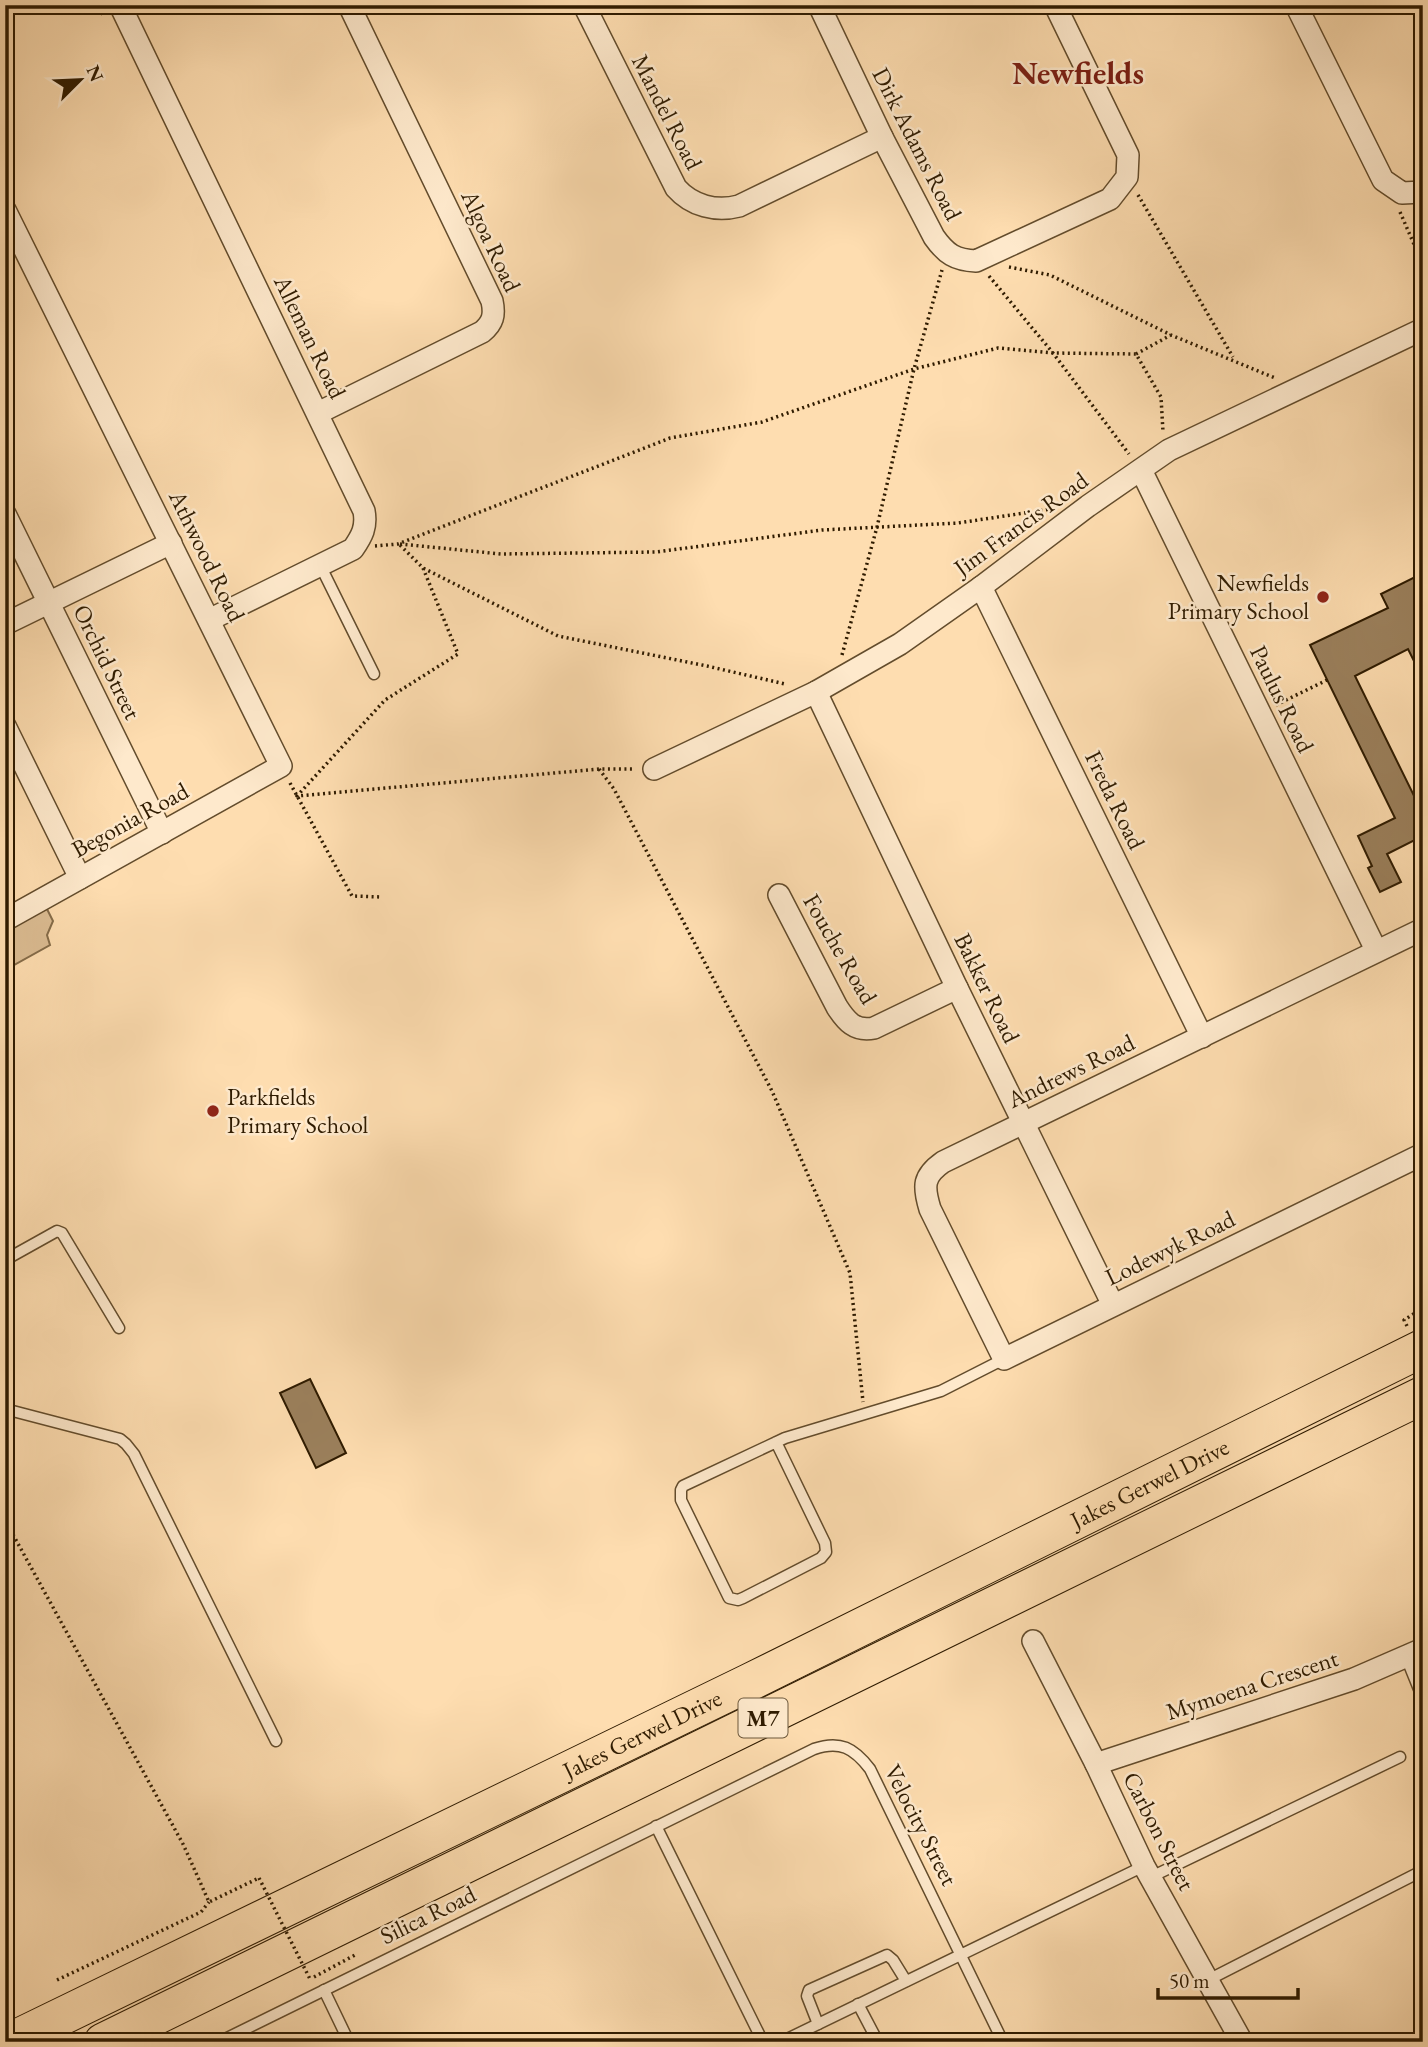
<svg xmlns="http://www.w3.org/2000/svg" width="1428" height="2047" font-family="'EB Garamond',serif">
	<rect width="100%" height="100%" fill="#feddb0"/>
	<filter id="stains"><feTurbulence type="fractalNoise" baseFrequency=".00286" numOctaves="4"/><feColorMatrix values="0 0 0 0 .2 0 0 0 0 .09 0 0 0 0 .02 0 0 0 .5 -.17"/></filter>
	<radialGradient id="worn" r=".72"><stop offset=".6" stop-color="#630" stop-opacity="0"/><stop offset="1" stop-color="#630" stop-opacity=".3"/></radialGradient>
	<!-- green -->
	<path fill="#dbbc92" stroke="#856c49" stroke-width="2" d="M45,905l8,16 -6,14 3,10 -45,25v-43z"/>
	<!-- building -->
	<g fill="#9b805c" stroke="#2f1b00" stroke-width="2">
		<path d="M1423,573v106l-15,-30 -53,27 68,138v22l-36,18 14,28 -21,10 -12,-24 4,-2 -14,-30 37,-18 -85,-173 78,-37 -7,-14z"/>
		<path d="M310,1379l36,74 -30,15 -36,-75z"/>
	</g>
	<g fill="none" stroke-linecap="round" stroke-linejoin="round">
		<defs>
			<g id="service">
				<path d="M320,565l54,109"/>
				<path d="M5,1260l52,-29 5,2 57,95"/>
				<path d="M5,1409l115,30 6,5 8,10 142,287"/>
				<path d="M776,1442l49,101 1,9 -5,6 -78,40 -5,2 -9,-2 -48,-98v-10l2,-4 102,-48 156,-47 63,-32"/>
				<path d="M1406,1657l17,42"/>
				<path d="M656,1826l107,216"/>
				<path d="M1151,1877l249,-120"/>
				<path d="M1208,1980l208,-106"/>
				<path d="M324,1990l25,52"/>
				<path d="M858,2004l20,38"/>
				<path d="M818,2024l-11,-28 2,-6 78,-35 6,5 13,21"/>
				<path d="M219,2042l595,-293c26,-9 40,-1 56,20l133,273"/>
				<path d="M781,2042l363,-176"/>
			</g>
			<g id="minor">
				<path d="M120,5l244,506c3,16 -2,25 -11,38l-144,71"/>
				<path d="M584,5l92,183c16,18 40,24 63,18l143,-69"/>
				<path d="M819,5l63,132 52,100c12,17 21,23 42,24l134,-62 17,-22 1,-22 -73,-150"/>
				<path d="M1296,5l87,175 19,13 21,-1"/>
				<path d="M5,210l276,556 -276,154"/>
				<path d="M318,413l164,-81c11,-9 13,-17 10,-31l-143,-296"/>
				<path d="M1141,470l235,480"/>
				<path d="M5,514l157,319"/>
				<path d="M981,587l221,450"/>
				<path d="M5,624l166,-81"/>
				<path d="M816,692l141,296 156,317"/>
				<path d="M5,726l75,152"/>
				<path d="M654,769l162,-77 84,-48 81,-57 107,-81 81,-56 254,-121"/>
				<path d="M779,895l58,112c9,14 18,25 37,21l83,-40"/>
				<path d="M1423,929l-480,233c-20,14 -20,24 -13,47l74,150 419,-205"/>
				<path d="M1033,1641l63,123 48,102 98,176"/>
				<path d="M1096,1764l258,-85 69,-30"/>
			</g>
			<g id="trunk">
				<path id="s1" d="M9,2042l739,-359 675,-335"/>
				<path d="M103,2042l1320,-647"/>
			</g>
		</defs>
		<!-- service casing -->
		<use href="#service" stroke="#634c2c" stroke-width="13"/>
		<!-- minor casing -->
		<use href="#minor" stroke="#634c2c" stroke-width="24"/>
		<!-- trunk casing -->
		<use href="#trunk" stroke="#2f1b00" stroke-width="39"/>
		<!-- path -->
		<g stroke="#2f1b00" stroke-width="3.5" stroke-dasharray="2 3.5" stroke-linecap="butt">
			<path d="M53,5l49,9"/>
			<path d="M5,11l5,-6"/>
			<path d="M1138,195l95,162"/>
			<path d="M1400,212l23,53"/>
			<path d="M1009,267l41,8 121,60 104,43"/>
			<path d="M989,276l64,77 76,101"/>
			<path d="M1136,354l35,-19"/>
			<path d="M400,544l101,10 155,-2 166,-22 136,-7 93,-14"/>
			<path d="M400,545l23,23 135,68 149,30 78,18"/>
			<path d="M375,546l23,-2 272,-106 92,-16 152,-53 84,-21 55,5 83,1 25,43 2,35"/>
			<path d="M423,568l35,86 -73,46 -88,96 302,-27h36"/>
			<path d="M842,655l35,-128 37,-158 28,-99"/>
			<path d="M1276,705l51,-25"/>
			<path d="M599,769l15,20 158,302 78,182 13,129"/>
			<path d="M290,783l62,113 30,1"/>
			<path d="M1407,1326l-3,-6 19,-12"/>
			<path d="M5,1520l178,324 26,58 50,-24"/>
			<path d="M314,1977l41,-22"/>
			<path d="M57,1980l144,-68 8,-10"/>
		</g>
		<!-- service -->
		<use href="#service" stroke="#fee9cc" stroke-width="10"/>
		<!-- minor -->
		<use href="#minor" stroke="#fee9cc" stroke-width="21"/>
		<!-- trunk -->
		<use href="#trunk" stroke="#feddb0" stroke-width="37"/>
		<!-- path-bridge -->
		<path stroke="#2f1b00" stroke-width="3.5" stroke-dasharray="2 3.5" stroke-linecap="butt" d="M259,1878l51,101"/>
	</g>
	<!-- markers -->
	<g fill="#8f2418" stroke="#fee9cc" stroke-width="2.5">
		<circle cx="1323" cy="597" r="7"/>
		<circle cx="213" cy="1111" r="7"/>
	</g>
	<g text-anchor="middle" stroke-width="5" stroke-linejoin="round" paint-order="stroke">
		<!-- shield labels -->
		<rect fill="#fee9cc" stroke="#6d593d" stroke-width="2" x="738.5" y="1698.5" width="49" height="39" rx="5"/>
		<g font-size="23" font-weight="bold" fill="#2f1b00">
			<text x="763" y="1726">M7</text>
		</g>
		<!-- street labels -->
		<g font-size="24" fill="#2f1b00" stroke="#fee9cc">
			<text transform="translate(667 112) rotate(63)" y="8">Mandel Road</text>
			<text transform="translate(917 144) rotate(63)" y="8">Dirk Adams Road</text>
			<text transform="translate(491 241) rotate(65)" y="8">Algoa Road</text>
			<text transform="translate(310 337) rotate(64)" y="8">Alleman Road</text>
			<text transform="translate(1021 524) rotate(-36)" y="8">Jim Francis Road</text>
			<text transform="translate(207 556) rotate(64)" y="8">Athwood Road</text>
			<text transform="translate(107 662) rotate(64)" y="8">Orchid Street</text>
			<text transform="translate(1282 699) rotate(64)" y="8">Paulus Road</text>
			<text transform="translate(1115 800) rotate(64)" y="8">Freda Road</text>
			<text transform="translate(130 820) rotate(-29)" y="8">Begonia Road</text>
			<text transform="translate(840 949) rotate(60)" y="8">Fouche Road</text>
			<text transform="translate(987 988) rotate(64)" y="8">Bakker Road</text>
			<text transform="translate(1071 1071) rotate(-26)" y="8">Andrews Road</text>
			<text transform="translate(1170 1248) rotate(-26)" y="8">Lodewyk Road</text>
			<text dy="8" stroke="none"><textPath href="#s1" startOffset="1270">Jakes Gerwel Drive</textPath></text>
			<text transform="translate(1252 1685) rotate(-18)" y="8">Mymoena Crescent</text>
			<text dy="8" stroke="none"><textPath href="#s1" startOffset="704">Jakes Gerwel Drive</textPath></text>
			<text transform="translate(921 1825) rotate(63)" y="8">Velocity Street</text>
			<text transform="translate(1159 1831) rotate(63)" y="8">Carbon Street</text>
			<text transform="translate(428 1915) rotate(-26)" y="8">Silica Road</text>
		</g>
		<!-- poi labels -->
		<g font-size="24" fill="#2f1b00" stroke="#fee9cc" text-anchor="end">
			<text x="1309" y="591">Newfields<tspan x="1309" dy="28">Primary School</tspan></text>
			<text x="227" y="1105" text-anchor="start">Parkfields<tspan x="227" dy="28">Primary School</tspan></text>
		</g>
		<!-- district labels -->
		<g font-size="32" font-weight="bold" fill="#7a1f14" stroke="#fee9cc">
			<text x="1078" y="84">Newfields</text>
		</g>
	</g>
	<!-- margin -->
	<rect width="1428" height="2047" fill="none" stroke="#feddb0" stroke-width="28"/>
	<rect x="7" y="7" width="1414" height="2033" fill="none" stroke="#2f1b00" stroke-width="3.5"/>
	<rect x="14" y="14" width="1400" height="2019" fill="none" stroke="#2f1b00" stroke-width="2"/>
	<!-- north arrow -->
	<g transform="translate(80 80) rotate(66)" stroke="#fee9cc" stroke-width="5" paint-order="stroke">
	<path d="M0-5L12 26L0 18L-12 26Z" fill="#2f1b00"/>
	<text y="-10" font-size="19" font-weight="bold" text-anchor="middle" fill="#2f1b00">N</text>
	</g>
	<!-- scale -->
	<path d="M1158 1988v10h140v-10" fill="none" stroke="#2f1b00" stroke-width="3.5"/>
	<text x="1169" y="1988" font-size="21" fill="#2f1b00" stroke="#fee9cc" stroke-width="5" paint-order="stroke">50 m</text>
	<rect width="100%" height="100%" filter="url(#stains)"/>
	<rect width="100%" height="100%" fill="url(#worn)"/>
</svg>
